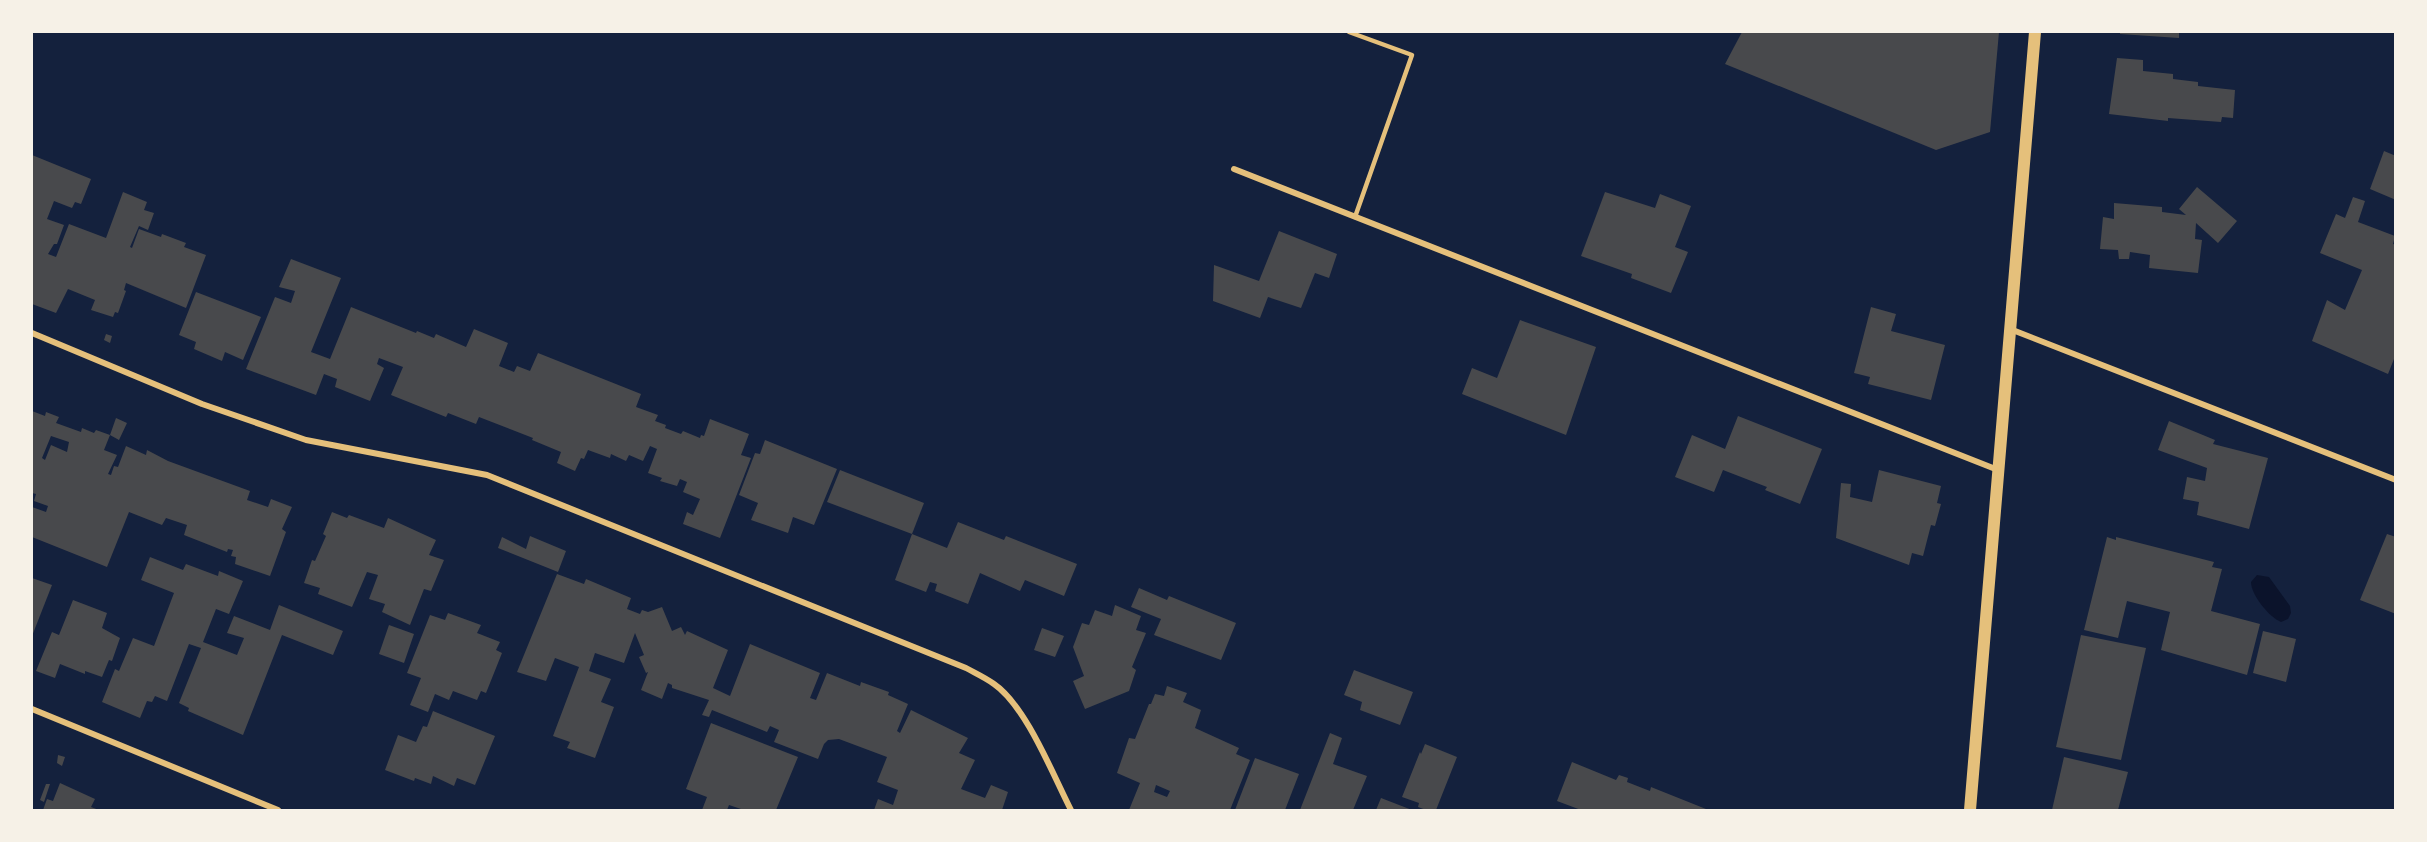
<svg xmlns="http://www.w3.org/2000/svg" width="2427" height="842" font-family="'Exo 2',sans-serif">
	<rect width="100%" height="100%" fill="#14213d"/>
	<!-- water -->
	<path fill="#0b132b" d="M2257,575l12,2 21,29 1,7 -3,6 -7,3c-12,-5 -30,-27 -30,-40z"/>
	<!-- building -->
	<g fill="#48494c" fill-rule="evenodd">
		<path d="M1742,32h257l-9,100 -54,18 -211,-86z"/>
		<path d="M2120,32h59v6l-59,-4z"/>
		<path d="M2117,58l26,2v11l30,3v5l25,3v4l37,4 -2,28 -11,-1 -1,5 -53,-4v3l-59,-7z"/>
		<path d="M2384,151l12,5v44l-26,-11z"/>
		<path d="M32,155l59,24 -10,25 -6,-2 -3,6 -18,-7 -7,18 17,6 -7,19h-3l-6,10 8,3 13,-33 37,14 17,-46 24,10 -3,8 10,3 -6,17 -9,-4 -9,21 2,1 7,-19 22,8 1,-3 24,9 -2,4 22,8 -20,53 -60,-25 -2,7 2,1 -8,22 -3,-1 -2,5 -22,-7 4,-10 -27,-11 -12,24 -24,-9z"/>
		<path d="M2197,187l40,34 -19,22 -22,-20 -1,16 7,1 -4,33 -49,-5 1,-13 -20,-3 -1,7h-10l-1,-9 -18,-1 3,-32 11,2v-16l48,4v5l24,3 -7,-6z"/>
		<path d="M1605,192l50,16 5,-14 31,12 -16,41 13,5 -17,41 -40,-15 1,-4 -51,-18z"/>
		<path d="M2353,197l12,4 -7,21 37,14 -2,8 3,1v109l-8,20 -76,-33 15,-41 18,10 17,-40 -42,-17 16,-39 9,4z"/>
		<path d="M1279,231l58,23 -8,24 -14,-5 -14,35 -33,-11 -8,21 -47,-17 1,-36 45,16z"/>
		<path d="M291,259l50,19 -30,74 19,7 21,-52 65,26 1,-2 17,7 2,-4 30,13 8,-18 34,14 -9,23 15,6 3,-6 13,5 8,-18 103,41 -5,13 22,8 -3,6 11,4 -1,3 16,6 2,-3 17,7 1,-3 3,1 6,-17 39,15 -8,21 10,3 -31,80 -37,-14 4,-12 6,3 7,-16 -17,-7 4,-10 -7,-3 -3,7 -17,-5 2,-3 -14,-5 9,-24 -7,-3 -7,15 -14,-6 -3,6 -15,-7 -1,4 -22,-8 -4,9 -3,-1 -6,13 -18,-8 4,-11 -29,-12 1,-2 -54,-21 -3,7 -28,-11 -2,4 -55,-22 12,-28 -24,-9 -2,6 7,4 -14,33 -35,-14 2,-8 -13,-5 -8,21 -70,-26 29,-72 16,6 4,-12 -16,-4z"/>
		<path d="M196,292l65,25 -18,43 -18,-8 -3,9 -28,-12 2,-7 -17,-7z"/>
		<path d="M1871,307l25,7 -5,17 54,14 -14,55 -63,-16 2,-7 -16,-4z"/>
		<path d="M1520,320l76,27 -30,88 -104,-41 10,-26 25,10z"/>
		<path d="M106,334l6,2 -2,7 -6,-3z"/>
		<path d="M32,411l13,5 1,-4 13,5 -3,6 25,9 1,-4 12,5 2,-3 14,5 6,-17 11,5 -8,17 -9,-5 -6,15 13,5 -9,19 3,1 3,-9 4,1 8,-21 20,9 1,-5 21,11 82,30 -3,9 21,7 3,-8 21,8 -10,22 4,3 -16,44 -35,-12 1,-7 -5,-1 2,-6 -5,-1 -1,3 -43,-17 3,-10 -21,-7 -4,7 -33,-13 -22,55 -75,-30v-30l14,5 2,-6 -14,-5 2,-7 -4,-1zM51,436l18,6 -2,10 -16,-7 -6,15 -3,-2z"/>
		<path d="M1738,416l84,33 -22,55 -35,-14 2,-3 -44,-17 -9,22 -39,-15 17,-42 33,14z"/>
		<path d="M2169,421l46,19 -2,4 55,14 -19,71 -52,-14 2,-13 -16,-3 4,-22 18,4 2,-13 -49,-18z"/>
		<path d="M765,440l72,29 -23,56 -21,-8 -5,16 -37,-13 7,-17 -19,-8 16,-42 5,1z"/>
		<path d="M840,470l84,33 -12,31 -85,-32z"/>
		<path d="M1879,470l62,16 -4,17 4,1 -6,22 -4,-1 -8,31 -11,-3 -3,12 -73,-27 5,-55 10,1 -1,13 22,5z"/>
		<path d="M332,512l15,6 2,-3 35,13 4,-10 48,22 -7,15 15,5 -13,31 -7,-2 -14,36 -28,-13 3,-8 -16,-5 9,-24 -11,-3 -15,35 -34,-13 2,-6 -16,-5 8,-23 3,1 11,-25 -3,-2z"/>
		<path d="M958,522l46,18 2,-4 71,28 -13,32 -39,-16 -5,11 -40,-18 -12,31 -33,-13 2,-7 -7,-2 -4,10 -31,-12 17,-46 35,14z"/>
		<path d="M2387,534l9,3v77l-36,-14z"/>
		<path d="M530,536l36,15 -8,21 -60,-24 4,-11 24,12z"/>
		<path d="M2107,537l9,3v-3l98,25 -2,5 10,2 -11,42 49,13 -13,51 -86,-25 9,-38 -43,-11 -9,37 -34,-8z"/>
		<path d="M150,557l33,13 3,-6 32,12 1,-5 24,10 -14,33 -13,-5 -13,33 34,13 7,-17 -17,-5 7,-17 36,14 9,-25 64,26 -10,24 -51,-20 -39,100 -55,-24 1,-3 -10,-5 22,-55 -12,-4 -22,57 -12,-5 -3,6 -5,-1 -7,17 -38,-16 13,-33 4,2 14,-33 21,8 20,-53 -33,-13z"/>
		<path d="M557,574l27,10 2,-5 45,19 -4,11 13,5 2,-4 6,2 14,-5 10,24 9,-4 4,8 2,-4 41,19 -15,38 17,8 20,-52 70,29 -10,25 6,2 11,-27 33,13 1,-4 28,10 -1,3 20,9 -11,27 3,2 11,-23 57,28 -9,15 16,7 -14,29 24,9 6,-13 17,7 -6,18h-128l4,-11 15,6 5,-15 -21,-8 10,-25 -48,-18 -11,1 -4,4 -6,15 -44,-17 5,-12 -9,-4 -3,6 -55,-22 -3,7 -7,-2 7,-15 -37,-12v-3l-4,-2 -6,16 -21,-9 7,-18 -2,1 -7,-16 5,-2 -9,-22 -11,30 -29,-10 -6,18 22,8 -10,23 13,5 -19,51 -28,-10 3,-6 -17,-6 26,-69 -24,-9 -9,23 -29,-9z"/>
		<path d="M32,578l20,7 -20,51z"/>
		<path d="M1139,588l28,12 2,-4 67,27 -15,37 -67,-25 7,-16 -30,-12z"/>
		<path d="M73,600l34,13 -5,15 18,10 -8,23 -3,-1 -7,17 -17,-6v3l-25,-10 -5,14 -19,-7 16,-39 7,3z"/>
		<path d="M1115,605l26,11 -5,14 10,3 -14,34 4,3 -7,21 -44,18 -12,-28 11,-5 -11,-29 9,-24 7,2 6,-15 17,6z"/>
		<path d="M448,613l33,12 -4,8 23,9 -4,8 6,3 -16,40 -5,-2 -4,9 -24,-9 -4,9 -14,-6 -7,18 -18,-7 11,-27 -14,-5 23,-58 15,5z"/>
		<path d="M389,625l25,9 -10,29 -25,-9z"/>
		<path d="M1042,628l22,8 -9,21 -21,-7z"/>
		<path d="M2263,631l33,8 -10,43 -33,-9z"/>
		<path d="M2081,635l65,13 -25,112 -65,-13z"/>
		<path d="M1354,670l59,22 -13,33 -40,-15 2,-8 -18,-7z"/>
		<path d="M1167,686l20,7 -4,9 18,8 -6,18 44,20 -3,6 14,6 -20,50h-101l11,-27 -23,-10 12,-35 6,1 14,-35h2l4,-10 9,2zM1156,785l14,6 -3,6 -13,-5z"/>
		<path d="M433,711l62,25 -20,49 -18,-7 -3,8 -21,-10 -2,8 -16,-6 -1,3 -29,-11 13,-35 18,7 7,-16 4,1z"/>
		<path d="M711,723l87,34 -22,53h-32l-15,-5 -2,5h-25l5,-13 -21,-8z"/>
		<path d="M1330,733l12,5 -9,26 34,12 -14,34h-53z"/>
		<path d="M1425,744l32,13 -21,53h-10l-8,-3 1,-4 -17,-6 18,-45 1,2z"/>
		<path d="M58,755l7,2 -3,9 -5,-3z"/>
		<path d="M2064,757l64,15 -10,38h-66z"/>
		<path d="M1255,758l44,16 -14,36h-50z"/>
		<path d="M1572,762l44,18 3,-5 9,3 -1,4 23,9 1,-4 55,22v1h-125l-24,-9z"/>
		<path d="M60,783l35,16 -4,8 8,3h-56l4,-11 6,2z"/>
		<path d="M46,784h4l-6,18 -4,-2z"/>
		<path d="M1381,798l31,12h-36z"/>
	</g>
	<g fill="none" stroke-linecap="round" stroke-linejoin="round">
		<!-- service -->
		<path stroke="#e5c07b" stroke-width="4.5" d="M1349,32l63,23 -57,162"/>
		<!-- minor -->
		<g stroke="#e5c07b" stroke-width="6">
			<path d="M1234,169l764,301"/>
			<path d="M2010,329l386,151"/>
			<path d="M32,333l170,71 104,36 181,35 479,193c9,5 20,10 28,16 32,22 59,91 77,126"/>
			<path d="M32,709l246,101"/>
		</g>
		<!-- secondary -->
		<path stroke="#e5c07b" stroke-width="12" d="M1970,810l65,-778"/>
	</g>
	<!-- border -->
	<rect width="2427" height="842" fill="none" stroke="#f6f1e7" stroke-width="66"/>
</svg>
